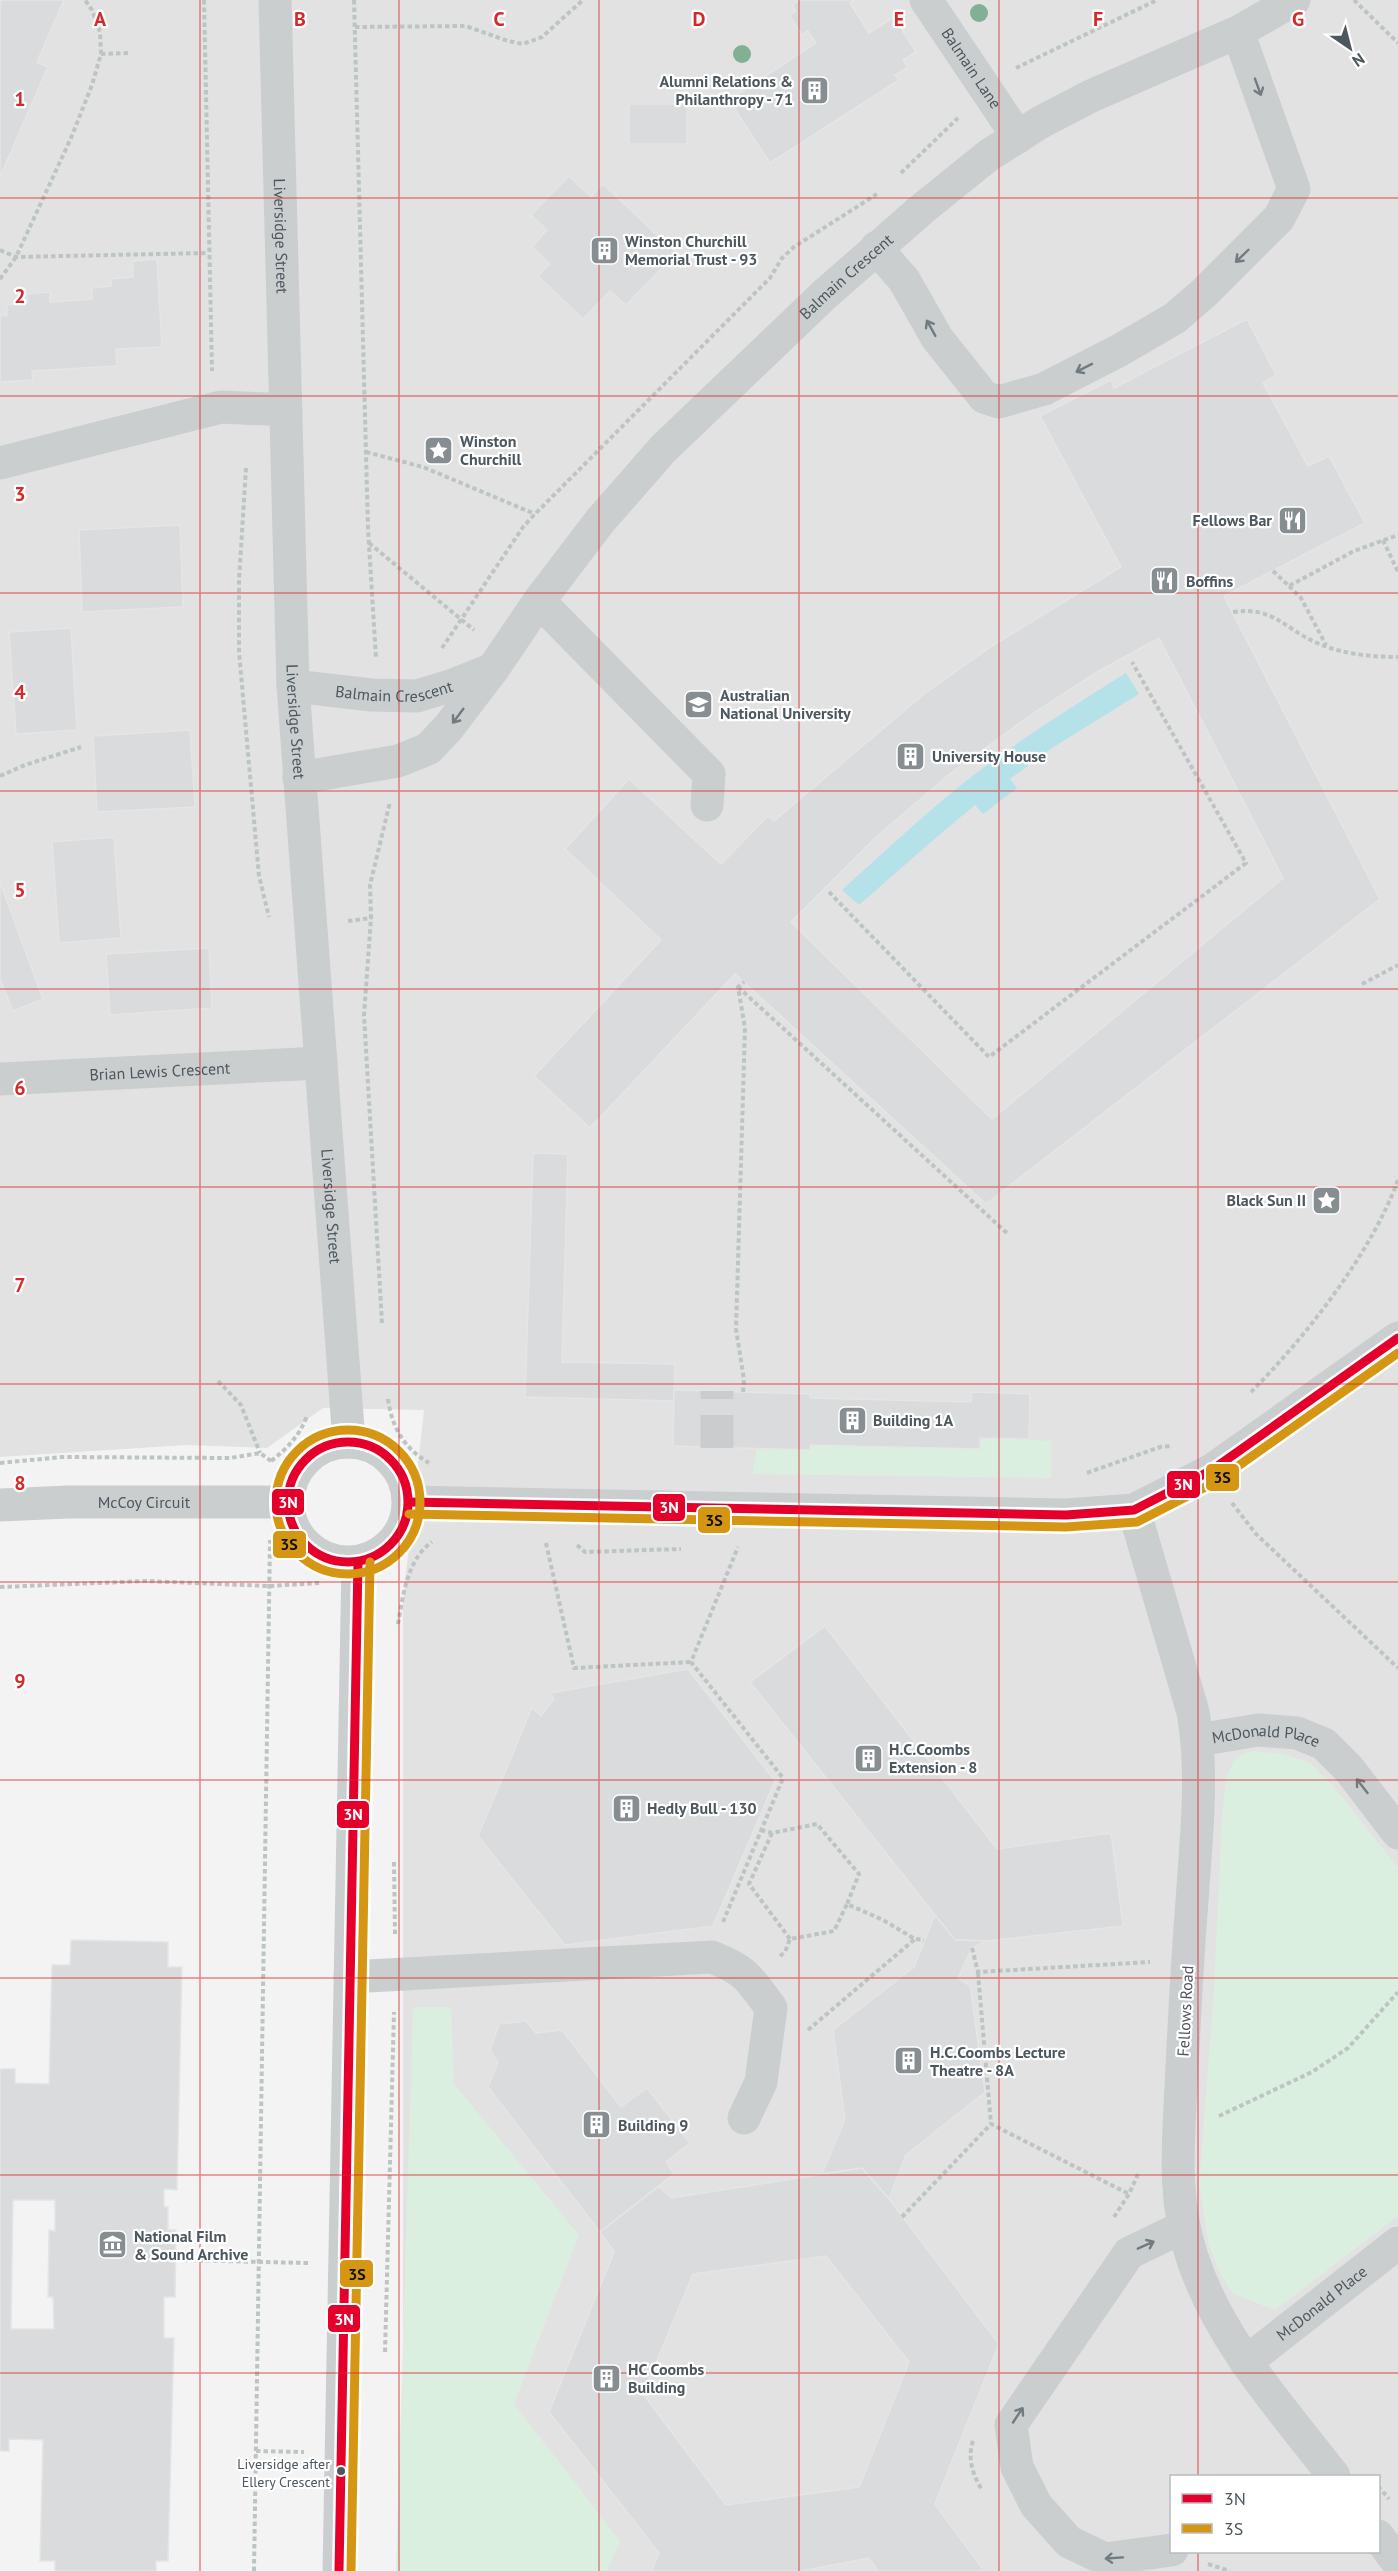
<svg xmlns="http://www.w3.org/2000/svg" width="1398" height="2571" font-family="'PT Sans',sans-serif">
	<rect width="100%" height="100%" fill="#f4f3f3"/>
	<!-- education -->
	<path fill="#e2e2e3" fill-rule="evenodd" d="M0,0h1398v2571h-995v-971l21,-190 -101,-2 -56,40 -81,-3 -186,12zM1172,2476h206v76h-206z"/>
	<!-- green -->
	<g fill="#dbefe1">
		<path d="M980,1438l71,3v37l-299,-4 5,-25 53,1v-5z"/>
		<path d="M1252,1751l31,3 27,9 24,24 64,81v348l-123,94 -41,-16 -12,-17 -13,-31 -10,-61 15,-195 8,-172 4,-38 7,-18 9,-8z"/>
		<path d="M413,2007h38l3,77 125,151 -65,169 106,137 -13,30h-211z"/>
	</g>
	<!-- water -->
	<path fill="#b4e2e8" d="M1126,673l13,21 -87,54 -42,31 7,9 -34,26 -8,-9 -36,30 -80,70 -17,-15c41,-37 81,-75 124,-109 51,-40 106,-74 160,-108z"/>
	<!-- building -->
	<g fill="#dadbdc" stroke="#e5e5e6" stroke-width="1.5" fill-rule="evenodd">
		<path d="M2,0h62l-27,62 11,5 -48,110v-172z"/>
		<path d="M800,0h55l-5,3 19,30 25,-16 22,35 -13,8 5,7 -13,8 4,5 -129,83 -41,-63 87,-57 -8,-12 -6,4 -13,-20 7,-4 -4,-6z"/>
		<rect x="629" y="104" width="58" height="40"/>
		<path d="M569,176l22,21 12,-13 73,69 -50,52 -16,-14 -27,28 -45,-43 12,-12 -18,-17 15,-17 -16,-15z"/>
		<path d="M157,259l5,88 -46,2 1,17 -85,5 1,9 -33,2v-66l7,-1v-10l20,-2v-9l23,-2v10l42,-3v-11l19,-2v-7l22,-2v-16z"/>
		<path d="M1247,319l29,56 -13,8 45,83 21,-10 36,67 -141,73 156,303 -394,305 -251,-230 -145,154 -56,-52 127,-136 -96,-91 64,-70 92,85 47,-48 6,5 150,-127 68,-48 129,-79 -81,-151 71,-36 3,8zM1159,638l124,240 -291,241 -201,-197 86,-86 74,-63 84,-61 64,-41z"/>
		<path d="M180,525l3,82 -101,5 -3,-82z"/>
		<path d="M71,628l6,102 -61,4 -7,-102z"/>
		<path d="M190,730l5,77 -98,5 -4,-76z"/>
		<path d="M114,837l7,101 -62,5 -7,-101z"/>
		<path d="M0,882l43,117 -30,12 -13,-32z"/>
		<path d="M209,948l3,60 -102,7 -4,-61z"/>
		<path d="M533,1153l35,1 -6,208 113,2 -1,37 -149,-4z"/>
		<path d="M674,1390l136,4v4l161,4 1,-10 58,2 -1,45 -49,-1v11l-170,-4v5l-137,-4z"/>
		<path d="M825,1626l172,223 114,-16 12,93 -136,15 -32,-1 -205,-258z"/>
		<path d="M688,1669l87,112 -62,145 -148,19 -87,-109 54,-128 9,8 13,-17 -4,-6z"/>
		<path d="M935,1915l20,25 32,1 -15,7 -14,30 12,8 15,106 -79,63 -17,44 -27,-31 -40,6 23,-55 -12,-89 81,-63z"/>
		<path d="M71,1940l97,2v25h14l-5,223 -13,-1v18h4v23h8l-1,67h-11v41h10l-6,223h-12v10h-101v-10h-15l3,-121 -34,-1v12h-9v-382h15v14l34,1 3,-119h18zM13,2200h42v31l-6,-1 -1,67h5l1,32h-43z"/>
		<path d="M526,2021l10,12 26,-3 59,77 26,-19 43,55 -24,19 8,12 -74,58 -112,-145 10,-25 -8,-12 9,-26z"/>
		<path d="M862,2168l27,31 110,145 -64,160 49,67h-106l-9,-13 -68,13h-150l8,-18 -110,-141 65,-160 -14,-20 59,-46 12,12zM826,2256l83,106 -50,125 -133,18 -83,-111 50,-120z"/>
	</g>
	<g fill="none" stroke-linecap="round" stroke-linejoin="round">
		<!-- minor-tunnel -->
		<path stroke="#caccce" stroke-width="33" stroke-dasharray="33 16" stroke-linecap="butt" d="M717,1448v-57"/>
		<!-- path -->
		<g stroke="#bcc5c2" stroke-width="4" stroke-dasharray="4.5 3" stroke-linecap="butt">
			<path d="M204,0l8,371"/>
			<path d="M354,0l14,529 8,129"/>
			<path d="M1354,0l44,43"/>
			<path d="M355,27l111,-1 42,15 15,3 19,-7 41,-37"/>
			<path d="M101,54l30,-1"/>
			<path d="M1016,68l141,-68"/>
			<path d="M901,173l57,-55"/>
			<path d="M0,250l16,7 192,-4"/>
			<path d="M0,279l16,-22 55,-119 21,-53 9,-31 -1,-22 -8,-22 -7,-10"/>
			<path d="M366,452l57,15 112,47"/>
			<path d="M246,468l-7,112v72l20,224 10,41"/>
			<path d="M1383,540l15,32"/>
			<path d="M369,543l105,87"/>
			<path d="M1273,571l16,15 65,-35 44,-16"/>
			<path d="M1289,586l12,12 25,47"/>
			<path d="M1233,612c40,-6 52,17 84,31 25,11 54,14 81,14"/>
			<path d="M442,648l81,-121 12,-13 235,-236 12,-20 12,-11 83,-53"/>
			<path d="M0,776l25,-11 56,-18"/>
			<path d="M829,892l160,165 257,-194 -114,-201"/>
			<path d="M348,921l23,-3"/>
			<path d="M1362,984l36,-19"/>
			<path d="M738,987l271,248"/>
			<path d="M382,1323l-18,-308 7,-97 -1,-33 20,-83"/>
			<path d="M218,1381l23,24 19,48"/>
			<path d="M743,1392l1,-12 -8,-51 9,-301 -7,-41 6,-5"/>
			<path d="M1251,1392c54,-54 121,-140 147,-212"/>
			<path d="M388,1399c4,29 16,49 41,64"/>
			<path d="M271,1461c17,-13 28,-25 36,-45"/>
			<path d="M0,1463l62,-6 168,1 30,-5 11,8"/>
			<path d="M1087,1473l73,-26 11,-1"/>
			<path d="M1232,1503l24,31 142,134"/>
			<path d="M546,1543l28,125 117,-6"/>
			<path d="M577,1545l8,7 96,-3"/>
			<path d="M0,1587l146,-6 123,5 51,-3"/>
			<path d="M398,1624c5,-28 9,-65 34,-82"/>
			<path d="M761,1830l11,3 45,-9 42,50 -12,30 36,16 32,19 9,1"/>
			<path d="M772,1833l-23,51 41,55"/>
			<path d="M394,1862l1,73"/>
			<path d="M723,1922l60,-144 -92,-116 47,-115"/>
			<path d="M972,1948l6,24 172,-10"/>
			<path d="M780,1956l5,-4 5,-13 44,-8 13,-27"/>
			<path d="M978,1973l13,151"/>
			<path d="M808,2030l107,-91"/>
			<path d="M1219,2116l93,-44 36,-24 50,-56"/>
			<path d="M902,2217l89,-93 138,70"/>
			<path d="M1114,2217l15,-23 9,-20"/>
			<path d="M176,2260l132,3"/>
			<path d="M385,2352l9,-340"/>
			<path d="M973,2441c-6,18 0,34 9,49"/>
			<path d="M256,2451l48,1"/>
			<path d="M1378,2486l11,13"/>
			<path d="M1208,2564l22,7"/>
			<path d="M254,2571l16,-1031"/>
		</g>
		<!-- minor -->
		<g stroke="#cbcecf" stroke-width="33">
			<path id="s1" d="M275,0l18,686 56,756"/>
			<path id="s2" d="M926,0l92,137"/>
			<path d="M876,248l28,32 33,58 47,59 15,5 45,-13 76,-39 55,-32 30,-26 74,-74 15,-29 -56,-157"/>
			<path d="M0,463l221,-56 65,3"/>
			<path d="M539,601l170,173 -2,31"/>
			<path id="s3" d="M293,686l79,9 45,1 33,-10 43,-17"/>
			<path id="s4" d="M299,778l99,-17 30,-12 20,-21 45,-59 46,-68 61,-80 63,-72 161,-154 98,-86 67,-54 52,-33 50,-26 147,-64 56,-32"/>
			<path id="s5" d="M0,1079l321,-16"/>
			<circle cx="348" cy="1502" r="60"/>
			<path d="M409,1502l657,13 68,-5 78,-40 186,-132"/>
			<path id="s6" d="M0,1505l68,-3h220"/>
			<path d="M1134,1510l59,202c11,62 3,126 -1,189 -5,62 -8,124 -11,186 -3,59 -8,113 11,170 27,83 90,152 142,219"/>
			<path id="s7" d="M1198,1740l60,-10 39,3 27,11 25,25 49,64"/>
			<path d="M350,1977l362,-20c35,14 37,21 59,51l-10,74 -17,36"/>
			<path id="s8" d="M1246,2362l152,-119"/>
			<path d="M1378,2536l20,27"/>
			<path d="M1172,2550l-67,9 -36,-17 -33,-37 -19,-38 -6,-42 118,-172 54,-26"/>
			<path d="M339,2571l19,-1009"/>
		</g>
		<defs>
			<g id="bus-1">
				<circle cx="348" cy="1502" r="60"/>
				<path d="M409,1502l657,13 68,-5 78,-40 186,-132"/>
				<path d="M339,2571l19,-1009"/>
			</g>
			<g id="bus-2">
				<circle cx="348" cy="1502" r="72"/>
				<path d="M409,1514l657,13 71,-5 80,-41 181,-128"/>
				<path d="M351,2571l19,-1009"/>
			</g>
		</defs>
		<!-- bus-1 casing -->
		<use href="#bus-1" stroke="#fff" stroke-width="14"/>
		<!-- bus-2 casing -->
		<use href="#bus-2" stroke="#fff" stroke-width="14"/>
		<!-- bus-1 -->
		<use href="#bus-1" stroke="#e4002b" stroke-width="9"/>
		<!-- bus-2 -->
		<use href="#bus-2" stroke="#d59613" stroke-width="9"/>
	</g>
	<!-- trees -->
	<g fill="#81b094">
		<circle cx="979" cy="13" r="9"/>
		<circle cx="742" cy="54" r="9"/>
	</g>
	<!-- one-way arrows -->
	<defs><path id="oneway-shaft" d="M-6 0H5M1.5-3L5.5 0L1.5 3" fill="none" stroke-width="1.6" stroke-linecap="round" stroke-linejoin="round" transform="scale(1.5)"/></defs>
	<g stroke="#727b80">
		<use href="#oneway-shaft" transform="translate(1258 87) rotate(70)"/>
		<use href="#oneway-shaft" transform="translate(1242 256) rotate(136)"/>
		<use href="#oneway-shaft" transform="translate(931 328) rotate(-119)"/>
		<use href="#oneway-shaft" transform="translate(1084 368) rotate(153)"/>
		<use href="#oneway-shaft" transform="translate(458 716) rotate(127)"/>
		<use href="#oneway-shaft" transform="translate(1362 1786) rotate(-128)"/>
		<use href="#oneway-shaft" transform="translate(1146 2245) rotate(-24)"/>
		<use href="#oneway-shaft" transform="translate(1018 2415) rotate(-56)"/>
		<use href="#oneway-shaft" transform="translate(1114 2558) rotate(176)"/>
	</g>
	<!-- grid -->
	<path fill="none" stroke="#d62828" stroke-width="1.5" stroke-opacity="0.55" d="M200,0v2571M399,0v2571M599,0v2571M799,0v2571M999,0v2571M1198,0v2476M0,198h1398M0,396h1398M0,593h1398M0,791h1398M0,989h1398M0,1187h1398M0,1384h1398M0,1582h1398M0,1780h1398M0,1978h1398M0,2175h1398M0,2373h1398M1198,2552v19"/>
	<!-- icons -->
	<defs>
		<symbol id="building-square" viewBox="-11 -11 22 22"><rect x="-9" y="-9" width="18" height="18" rx="4" fill="#878e92" stroke="#fff"/><path d="M-4-6H4V6H1V3H-1V6H-4ZM-2.5-4.3h1.7v1.8h-1.7ZM.8-4.3h1.7v1.8H.8ZM-2.5-1h1.7V.8h-1.7ZM.8-1h1.7V.8H.8Z" fill="#fff"/></symbol>
		<symbol id="sight-square" viewBox="-11 -11 22 22"><rect x="-9" y="-9" width="18" height="18" rx="4" fill="#878e92" stroke="#fff"/><path d="M0-6L1.8-2.2L6-1.7L2.9 1.2L3.7 5.4L0 3.3L-3.7 5.4L-2.9 1.2L-6-1.7L-1.8-2.2Z" fill="#fff"/></symbol>
		<symbol id="restaurant-square" viewBox="-11 -11 22 22"><rect x="-9" y="-9" width="18" height="18" rx="4" fill="#878e92" stroke="#fff"/><path d="M-5-6h1v4h1v-4h1v4h1v-4h1v5L-1.5 .5V6h-2V.5L-5-1ZM5-6V6H3V1.5H1.5Q1.5-4 5-6Z" fill="#fff"/></symbol>
		<symbol id="university-square" viewBox="-11 -11 22 22"><rect x="-9" y="-9" width="18" height="18" rx="4" fill="#878e92" stroke="#fff"/><path d="M0-5L7-2L0 1L-7-2ZM-4 1L0 2.5L4 1V4Q0 6-4 4Z" fill="#fff"/></symbol>
		<symbol id="museum-square" viewBox="-11 -11 22 22"><rect x="-9" y="-9" width="18" height="18" rx="4" fill="#878e92" stroke="#fff"/><path d="M0-6L6-3V-2H-6V-3ZM-5-1h2V3h-2ZM-1-1h2V3h-2ZM3-1h2V3H3ZM-6 4H6V6H-6Z" fill="#fff"/></symbol>
	</defs>
	<g fill-rule="evenodd">
		<use href="#building-square" x="798" y="74" width="33" height="33"/>
		<use href="#building-square" x="588" y="234" width="33" height="33"/>
		<use href="#sight-square" x="422" y="434" width="33" height="33"/>
		<use href="#restaurant-square" x="1276" y="504" width="33" height="33"/>
		<use href="#restaurant-square" x="1148" y="564" width="33" height="33"/>
		<use href="#university-square" x="682" y="688" width="33" height="33"/>
		<use href="#building-square" x="894" y="740" width="33" height="33"/>
		<use href="#sight-square" x="1310" y="1184" width="33" height="33"/>
		<use href="#building-square" x="836" y="1404" width="33" height="33"/>
		<use href="#building-square" x="852" y="1742" width="33" height="33"/>
		<use href="#building-square" x="610" y="1792" width="33" height="33"/>
		<use href="#building-square" x="892" y="2044" width="33" height="33"/>
		<use href="#building-square" x="580" y="2108" width="33" height="33"/>
		<use href="#museum-square" x="96" y="2228" width="33" height="33"/>
		<use href="#building-square" x="590" y="2362" width="33" height="33"/>
	</g>
	<!-- markers -->
	<circle fill="#4c575e" stroke="#fff" stroke-width="2" cx="341" cy="2471" r="5"/>
	<g text-anchor="middle" stroke-width="4.5" stroke-linejoin="round" paint-order="stroke">
		<!-- bus labels -->
		<g font-size="14" fill="#4c575e" stroke="#fff" text-anchor="end">
			<text x="330" y="2469">Liversidge after<tspan x="330" dy="18">Ellery Crescent</tspan></text>
		</g>
		<!-- street labels -->
		<g font-size="16" fill="#4c575e" stroke="#fff">
			<text dy="6" stroke="none"><textPath href="#s2" startOffset="82">Balmain Lane</textPath></text>
			<text dy="6" stroke="none"><textPath href="#s1" startOffset="236">Liversidge Street</textPath></text>
			<text dy="6" stroke="none"><textPath href="#s4" startOffset="766">Balmain Crescent</textPath></text>
			<text dy="6" stroke="none"><textPath href="#s3" startOffset="102">Balmain Crescent</textPath></text>
			<text dy="6" stroke="none"><textPath href="#s1" startOffset="722">Liversidge Street</textPath></text>
			<text dy="6" stroke="none"><textPath href="#s5" startOffset="160">Brian Lewis Crescent</textPath></text>
			<text dy="6" stroke="none"><textPath href="#s1" startOffset="1208">Liversidge Street</textPath></text>
			<text dy="6" stroke="none"><textPath href="#s6" startOffset="144">McCoy Circuit</textPath></text>
			<text dy="6" stroke="none"><textPath href="#s7" startOffset="69">McDonald Place</textPath></text>
			<text transform="translate(1185 2011) rotate(-87)" y="6">Fellows Road</text>
			<text dy="6" stroke="none"><textPath href="#s8" startOffset="96">McDonald Place</textPath></text>
		</g>
		<!-- poi labels -->
		<g font-size="16" font-weight="bold" fill="#4c575e" stroke="#fff" text-anchor="start">
			<text x="793" y="87" text-anchor="end">Alumni Relations &amp;<tspan x="793" dy="18">Philanthropy - 71</tspan></text>
			<text x="625" y="247">Winston Churchill<tspan x="625" dy="18">Memorial Trust - 93</tspan></text>
			<text x="460" y="447">Winston<tspan x="460" dy="18">Churchill</tspan></text>
			<text x="1272" y="526" text-anchor="end">Fellows Bar</text>
			<text x="1186" y="587">Boffins</text>
			<text x="720" y="701">Australian<tspan x="720" dy="18">National University</tspan></text>
			<text x="932" y="762">University House</text>
			<text x="1306" y="1206" text-anchor="end">Black Sun II</text>
			<text x="873" y="1426">Building 1A</text>
			<text x="889" y="1755">H.C.Coombs<tspan x="889" dy="18">Extension - 8</tspan></text>
			<text x="647" y="1814">Hedly Bull - 130</text>
			<text x="930" y="2058">H.C.Coombs Lecture<tspan x="930" dy="18">Theatre - 8A</tspan></text>
			<text x="618" y="2131">Building 9</text>
			<text x="134" y="2242">National Film<tspan x="134" dy="18">&amp; Sound Archive</tspan></text>
			<text x="628" y="2375">HC Coombs<tspan x="628" dy="18">Building</tspan></text>
		</g>
	</g>
	<g font-size="20" text-anchor="middle" font-weight="bold" fill="#d62828" stroke="#fff" stroke-width="4.5" stroke-linejoin="round" paint-order="stroke">
		<text x="100" y="26">A</text>
		<text x="300" y="26">B</text>
		<text x="499" y="26">C</text>
		<text x="699" y="26">D</text>
		<text x="899" y="26">E</text>
		<text x="1098" y="26">F</text>
		<text x="1298" y="26">G</text>
		<text x="20" y="106">1</text>
		<text x="20" y="303">2</text>
		<text x="20" y="501">3</text>
		<text x="20" y="699">4</text>
		<text x="20" y="897">5</text>
		<text x="20" y="1095">6</text>
		<text x="20" y="1292">7</text>
		<text x="20" y="1490">8</text>
		<text x="20" y="1688">9</text>
	</g>
	<g stroke="#fff" stroke-width="2">
		<rect x="1205" y="1463" width="35" height="29" rx="6" fill="#d59613"/>
		<rect x="1166" y="1470" width="35" height="29" rx="6" fill="#e4002b"/>
		<rect x="271" y="1488" width="34" height="28" rx="6" fill="#e4002b"/>
		<rect x="652" y="1493" width="34" height="29" rx="6" fill="#e4002b"/>
		<rect x="697" y="1506" width="34" height="28" rx="6" fill="#d59613"/>
		<rect x="272" y="1530" width="35" height="29" rx="6" fill="#d59613"/>
		<rect x="336" y="1800" width="34" height="29" rx="6" fill="#e4002b"/>
		<rect x="339" y="2259" width="35" height="29" rx="6" fill="#d59613"/>
		<rect x="327" y="2304" width="34" height="29" rx="6" fill="#e4002b"/>
	</g>
	<g font-size="16" text-anchor="middle" font-weight="bold" fill="#fff">
		<text x="1183" y="1490">3N</text>
		<text x="288" y="1508">3N</text>
		<text x="669" y="1513">3N</text>
		<text x="353" y="1820">3N</text>
		<text x="344" y="2325">3N</text>
	</g>
	<g font-size="16" text-anchor="middle" font-weight="bold" fill="#111">
		<text x="1222" y="1483">3S</text>
		<text x="714" y="1526">3S</text>
		<text x="289" y="1550">3S</text>
		<text x="357" y="2280">3S</text>
	</g>
	<!-- legend -->
	<rect x="1170" y="2475" width="210" height="78" fill="#ffffff" stroke="#b7bcbf" stroke-width="1.5"/>
	<rect x="1182" y="2494" width="30" height="9" fill="#e4002b" stroke="#b7bcbf" stroke-width="1.5"/>
	<text x="1224" y="2505" font-size="18" fill="#4c575e">3N</text>
	<rect x="1182" y="2524" width="30" height="9" fill="#d59613" stroke="#b7bcbf" stroke-width="1.5"/>
	<text x="1224" y="2535" font-size="18" fill="#4c575e">3S</text>
	<!-- north arrow -->
	<g transform="translate(1350 48) rotate(145)" stroke="#ffffff" stroke-width="4.5" paint-order="stroke">
	<path d="M0-4.5L10 22L0 15L-10 22Z" fill="#4c575e"/>
	<text y="-9" font-size="16" font-weight="bold" text-anchor="middle" fill="#4c575e">N</text>
	</g>
</svg>
